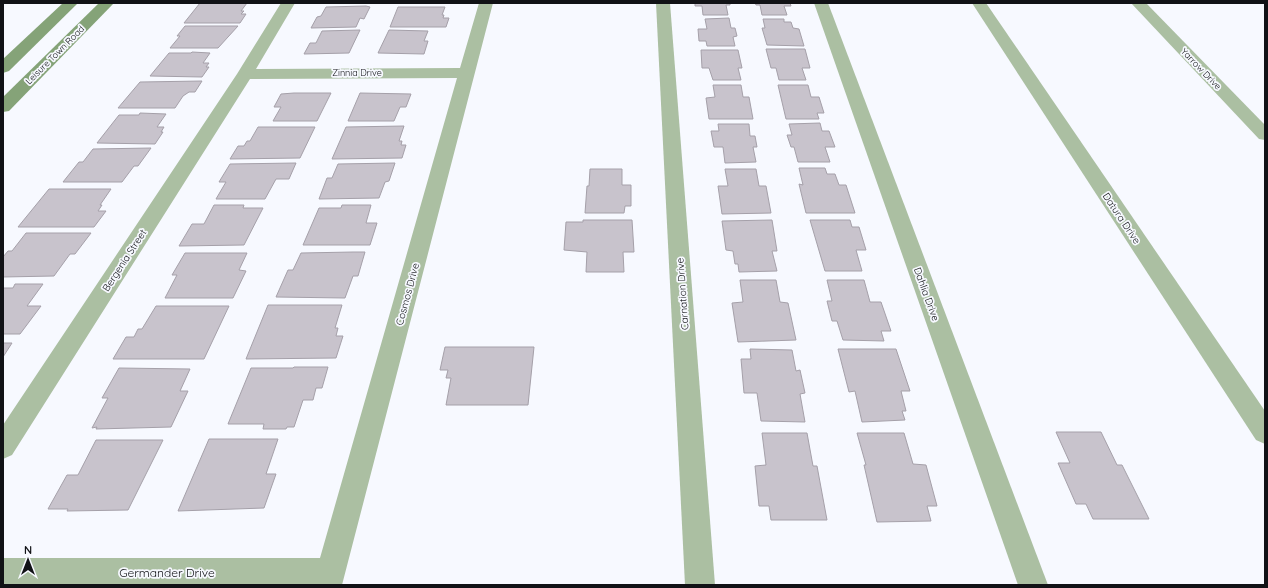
<svg xmlns="http://www.w3.org/2000/svg" width="1268" height="588" font-family="Quicksand,sans-serif">
	<rect width="100%" height="100%" fill="#f7f9ff"/>
	<!-- building -->
	<g fill="#c8c3cc" stroke="#a5a0a9">
		<path d="M200,3h47l-6,8h3l-3,3h5l-6,9h-56z"/>
		<path d="M695,3h35v2h-4l2,10h-25l-1,-9h-7z"/>
		<path d="M755,3h35l1,3h-7l3,9h-25l-2,-10h-4z"/>
		<path d="M366,6l4,1 -6,12 -4,-1 -4,9 -45,1 6,-11 4,-1 5,-9z"/>
		<path d="M398,7h47l-3,8h2l-1,3h6l-3,9h-56z"/>
		<path d="M729,18l2,10h4l2,8 -4,1 2,9h-28l-1,-5h-7l-1,-12h9l-2,-10z"/>
		<path d="M763,19h21v3h7l2,6 6,1 5,17 -37,-1 -5,-17h3z"/>
		<path d="M185,26h53l-20,22h-48l10,-12h-3z"/>
		<path d="M360,30l-11,23 -45,1 6,-11h6l6,-12z"/>
		<path d="M389,30l39,1 -4,10h4l-4,13 -46,-1z"/>
		<path d="M766,49h39l5,19h-8l4,12h-27l-3,-12h-5z"/>
		<path d="M701,50h37l4,18h-4l3,12h-28l-4,-12h-7z"/>
		<path d="M192,52l18,1 -7,10h6l-3,4h3l-7,10 -52,-1 19,-23h22z"/>
		<path d="M202,81l-7,11h-6l-6,4 -8,12h-57l22,-26z"/>
		<path d="M713,85h28l2,12h6l4,22h-44l-3,-21 9,-1z"/>
		<path d="M778,85h30l3,12h8l5,16h-7l2,6h-33z"/>
		<path d="M294,93h37l-14,28h-44l8,-14h-7l7,-13z"/>
		<path d="M360,93l51,1 -5,13h-6l-6,14h-46z"/>
		<path d="M140,113l26,1 -9,13h7l-3,5h2l-8,12 -58,-1 22,-28h20z"/>
		<path d="M820,123l2,8h7l6,16h-10l5,15h-32l-4,-15h-3l-4,-12h5l-3,-11z"/>
		<path d="M718,124h31l1,12h5l2,11h-4l3,15 -31,1 -2,-16h-9l-3,-16h8z"/>
		<path d="M404,126l-5,15h3l-1,4h5l-4,13 -70,1 14,-32z"/>
		<path d="M258,127h57l-15,31 -70,1 8,-13h6l3,-5h3z"/>
		<path d="M151,148l-13,18h-4l-12,16h-59l16,-20h4l10,-13z"/>
		<path d="M296,163l-7,16h-13l-11,20h-49l10,-17h-7l11,-18z"/>
		<path d="M395,163l-6,18 -4,1 -6,16 -60,1 8,-21h5l6,-14z"/>
		<path d="M799,168h26l2,6h8l4,11h7l9,28h-49l-7,-29 4,1z"/>
		<path d="M590,169h32v16h9v21h-6l-1,7h-39l2,-27h2z"/>
		<path d="M725,169h31l3,17h7l5,27 -49,1 -4,-28h10z"/>
		<path d="M49,189h62l-11,16h2l-4,6h8l-12,16h-76z"/>
		<path d="M214,205h30l-1,3h20l-19,37 -65,1 13,-22h12z"/>
		<path d="M342,205h29l-5,18h11l-7,22h-67l16,-37h22z"/>
		<path d="M583,220h49l2,32h-11l1,20h-38l1,-20 -23,-2 2,-28h17z"/>
		<path d="M772,220l5,31h-5l5,20 -38,1 -1,-8h-3l-2,-13 -7,-1 -4,-29z"/>
		<path d="M810,220h40l2,7h7l7,23h-10l6,21h-37z"/>
		<path d="M26,233h65l-16,21h-5l-16,22 -51,1v-20l5,-6h4z"/>
		<path d="M353,252h12l-7,24h-5l-8,22 -69,-1 12,-27h5l8,-17z"/>
		<path d="M185,253h62l-8,17 7,1 -13,27h-68l12,-23h-5z"/>
		<path d="M740,280h36l4,22 8,1 8,37 -58,2 -6,-39 11,-1z"/>
		<path d="M827,280h37l6,22h11l10,29h-10l3,10 -41,-1 -6,-19h-5l-5,-20h5z"/>
		<path d="M15,284h28l-16,22h14l-21,28h-17v-46h10z"/>
		<path d="M268,305h74l-7,23h3l-2,8h7l-7,22 -90,1z"/>
		<path d="M156,306h73l-25,53h-91l13,-22h8l4,-8h4z"/>
		<path d="M3,343h9l-9,14z"/>
		<path d="M445,347h89l-6,58h-82l5,-27h-5l2,-8h-8z"/>
		<path d="M750,349l42,1 4,21 4,-1 5,23 -5,1 5,28 -44,-1 -4,-28h-13l-3,-34h10z"/>
		<path d="M838,349h58l14,42h-9l5,20h-4l3,9 -43,2 -7,-31 -6,1z"/>
		<path d="M294,367h34l-6,21h-6l-3,12h-10l-9,27h-7l-1,2h-23l1,-5h-36l23,-56h42z"/>
		<path d="M119,368l71,1 -10,22h8l-17,36 -75,2 1,-2 -5,1 16,-30h-6z"/>
		<path d="M1056,432h45l16,33h5l27,54h-56l-7,-15h-10l-18,-41h12z"/>
		<path d="M762,433h45l6,33h4l10,54h-56l-2,-14h-10l-4,-40 11,-1z"/>
		<path d="M857,433h47l9,31 13,1 11,41h-10l4,15 -54,1 -13,-57h2z"/>
		<path d="M209,439h69l-12,35h10l-12,34 -86,3z"/>
		<path d="M96,440h67l-35,70 -61,1 1,-2h-20l19,-34h11z"/>
	</g>
	<g fill="none" stroke-linecap="round" stroke-linejoin="round">
		<!-- street -->
		<g fill="#abbfa2" fill-rule="evenodd">
			<path d="M281,3h14l-39,66 204,-1 19,-65h14l-151,582h-339v-27h317l137,-480 -207,1 -238,376 -9,4v-34l234,-351z"/>
			<path d="M656,3h14l45,582h-30z"/>
			<path d="M814,3h14l220,582h-30z"/>
			<path d="M972,3h14l279,408v33l-9,-4z"/>
			<path d="M1131,3h15l119,122v15l-6,-1z"/>
		</g>
		<!-- secondary -->
		<g fill="#85a378" fill-rule="evenodd">
			<path d="M63,3h15l-69,68 -6,2v-14z"/>
			<path d="M99,3h15l-105,108 -6,1v-15z"/>
		</g>
	</g>
	<g text-anchor="middle" stroke-width="3.5" stroke-linejoin="round" paint-order="stroke">
		<!-- far-street labels -->
		<g font-size="9" fill="#111216" stroke="#f7f9ff">
			<text transform="translate(55 55) rotate(-45)" y="3">Leisure Town Road</text>
			<text transform="translate(1201 69) rotate(46)" y="3">Yarrow Drive</text>
			<text x="357" y="76">Zinnia Drive</text>
		</g>
		<!-- street labels -->
		<g font-size="10" fill="#111216" stroke="#f7f9ff">
			<text transform="translate(1122 218) rotate(56)" y="4">Datura Drive</text>
			<text transform="translate(124 260) rotate(-57)" y="4">Bergenia Street</text>
			<text transform="translate(407 294) rotate(-75)" y="4">Cosmos Drive</text>
			<text transform="translate(682 294) rotate(-94)" y="4">Carnation Drive</text>
			<text transform="translate(927 294) rotate(70)" y="4">Dahlia Drive</text>
		</g>
		<!-- near-street labels -->
		<g font-size="12" fill="#111216" stroke="#f7f9ff">
			<text x="167" y="577">Germander Drive</text>
		</g>
	</g>
	<!-- border -->
	<rect width="1268" height="588" fill="none" stroke="#111216" stroke-width="8"/>
	<!-- north arrow -->
	<g transform="translate(28 560)" stroke="#f7f9ff" stroke-width="3" paint-order="stroke">
	<path d="M0-3L7 15L0 10L-7 15Z" fill="#111216"/>
	<text y="-6" font-size="11" font-weight="bold" text-anchor="middle" fill="#111216">N</text>
	</g>
</svg>
